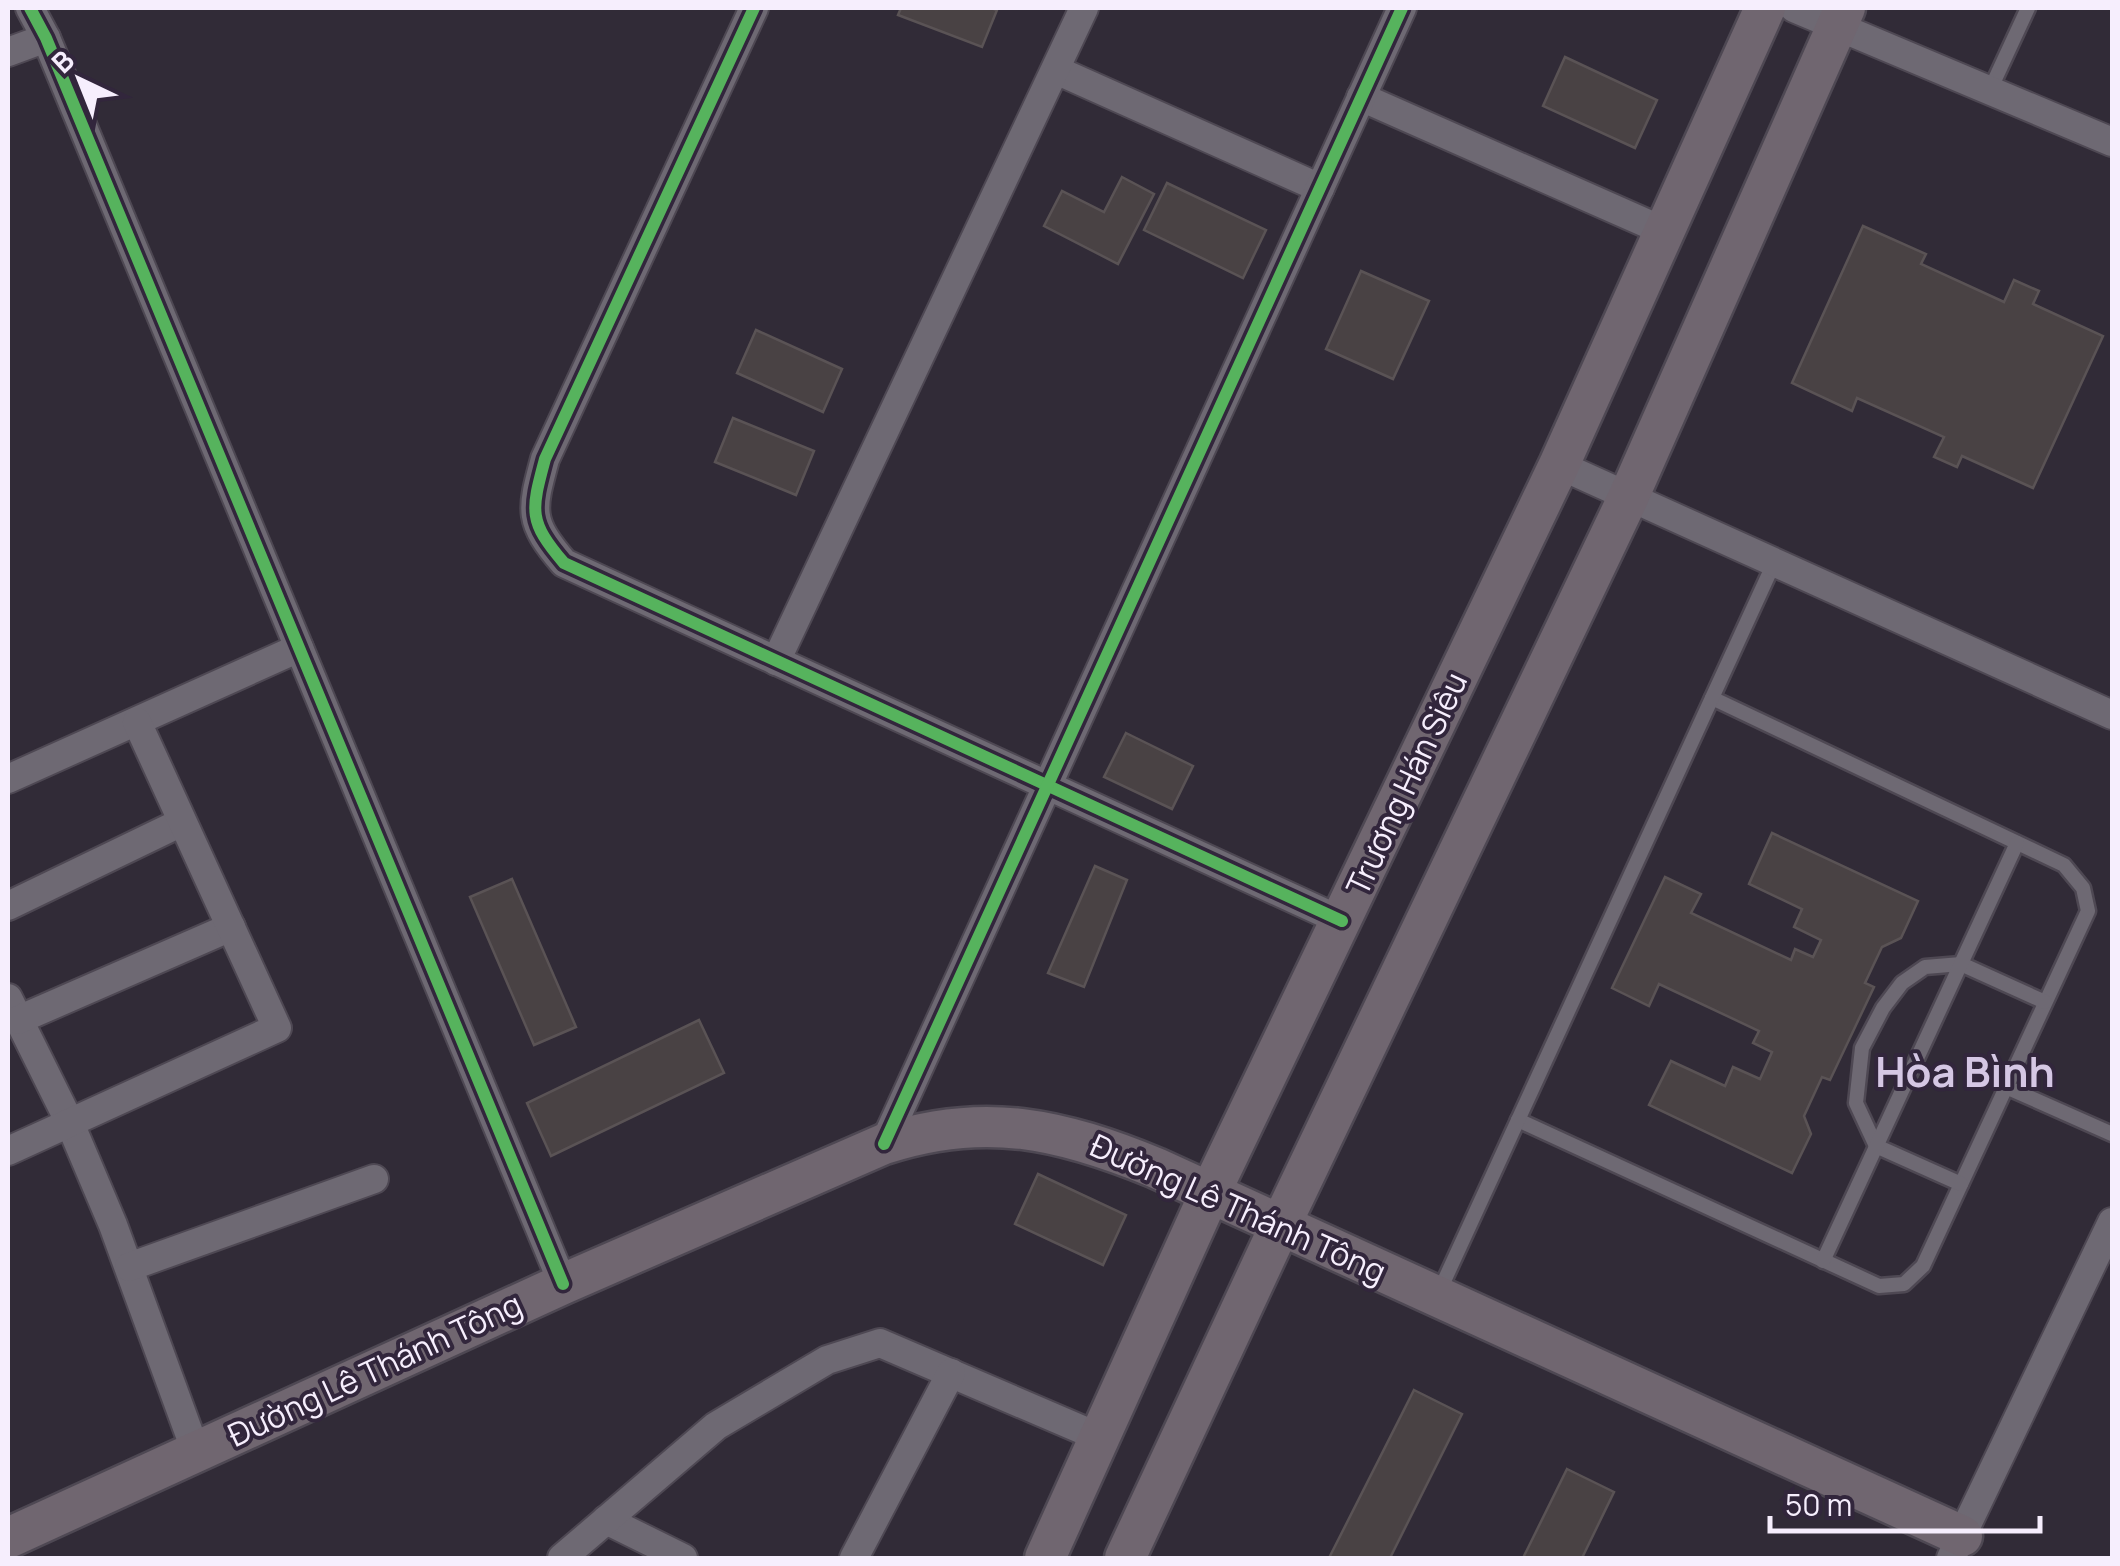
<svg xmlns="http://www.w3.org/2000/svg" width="2120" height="1566" font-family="Manrope,sans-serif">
	<rect width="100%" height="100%" fill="#312b37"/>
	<!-- building -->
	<g fill="#494244" stroke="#5a5355" stroke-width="2.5">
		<path d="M901,8h90l6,2 -15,37 -84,-32z"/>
		<path d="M1565,57l92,43 -22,48 -92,-42z"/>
		<path d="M1122,177l32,17 -36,70 -74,-38 18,-35 42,21z"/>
		<path d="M1167,183l99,47 -23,48 -99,-48z"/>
		<path d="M1863,226l63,28 -5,10 83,38 10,-22 25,11 -6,13 70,32 -70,152 -71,-32 -5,11 -23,-10 10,-20 -87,-39 -5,13 -60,-28z"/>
		<path d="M1361,271l68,30 -36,78 -67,-30z"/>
		<path d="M756,330l86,39 -19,43 -86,-39z"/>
		<path d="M733,418l81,33 -18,44 -81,-33z"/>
		<path d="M1126,733l67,33 -21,43 -68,-32z"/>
		<path d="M1772,833l146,68 -17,37 -19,9 -17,36 9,4 -44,93 -8,-3 -18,39 7,18 -19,39 -143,-68 22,-44 54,25 8,-19 27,12 12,-27 -19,-9 6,-12 -100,-47 -10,22 -37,-18 53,-111 36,17 -10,19 100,47 4,-11 18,8 8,-17 -27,-13 8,-18 -53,-25z"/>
		<path d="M1095,866l32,14 -43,107 -36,-14z"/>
		<path d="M512,879l64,148 -42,18 -64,-148z"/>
		<path d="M699,1020l25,53 -173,83 -24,-53z"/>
		<path d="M1038,1174l88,41 -23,50 -88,-41z"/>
		<path d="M1414,1390l48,24 -72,144h-61z"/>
		<path d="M1567,1469l47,23 -32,66h-59z"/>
	</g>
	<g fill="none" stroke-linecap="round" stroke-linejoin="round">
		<defs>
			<g id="service">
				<path d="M1990,90l38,-82"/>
				<path d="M2006,1087l106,47"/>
				<path d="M1518,1120l361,166 25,-2 19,-18 165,-355 -5,-23 -19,-23 -352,-167"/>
				<path d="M1961,1184l-85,-38 -20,-43 6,-55 21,-40 19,-25 23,-16 36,-3 84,38"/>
				<path d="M1823,1261l194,-418"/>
				<path d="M1439,1292l335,-729"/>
			</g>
			<g id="minor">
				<path d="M30,8l16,30 517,1246"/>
				<path d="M754,8l-209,451c-14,52 -17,62 19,104l778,358"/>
				<path d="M1794,8l318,134"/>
				<path d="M8,52l38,-14"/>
				<path d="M1056,70l264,118"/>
				<path d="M1361,97l303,134"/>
				<path d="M1559,465l553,250"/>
				<path d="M776,661l308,-653"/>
				<path d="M8,779l291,-131"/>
				<path d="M8,906l174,-84"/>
				<path d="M8,998l61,123 44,104 83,227"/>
				<path d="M18,1020l213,-93"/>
				<path d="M884,1144l518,-1136"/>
				<path d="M8,1151l269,-123 -140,-306"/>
				<path d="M129,1267l245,-88"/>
				<path d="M606,1520l77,38"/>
				<path d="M562,1558l154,-132 111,-66 53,-17 219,94"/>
				<path d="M854,1558l97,-185"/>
				<path d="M1951,1558l161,-336"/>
			</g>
			<g id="secondary">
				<path d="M8,1538l555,-254 321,-140c101,-33 177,-15 272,24l806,368"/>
				<path d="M1045,1558l165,-365 349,-728 206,-457"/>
				<path d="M1125,1558l155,-332 348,-728 217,-490"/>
			</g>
		</defs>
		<!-- service casing -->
		<use href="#service" stroke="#4e4853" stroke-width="19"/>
		<!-- minor casing -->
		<use href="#minor" stroke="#4e4853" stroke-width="32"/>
		<!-- secondary casing -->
		<use href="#secondary" stroke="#4e4853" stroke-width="45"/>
		<!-- service -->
		<use href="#service" stroke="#6e6973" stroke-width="14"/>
		<!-- minor -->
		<use href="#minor" stroke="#6e6973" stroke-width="28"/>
		<!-- secondary -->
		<use href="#secondary" stroke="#706670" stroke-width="40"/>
		<defs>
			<g id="cycleway">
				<path d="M30,8l16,30 517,1246"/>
				<path d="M754,8l-209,451c-14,52 -17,62 19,104l778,358"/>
				<path d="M884,1144l518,-1136"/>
			</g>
		</defs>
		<!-- cycleway casing -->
		<use href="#cycleway" stroke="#32263c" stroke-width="19"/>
		<!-- cycleway -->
		<use href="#cycleway" stroke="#56b35d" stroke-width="12"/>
	</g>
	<g text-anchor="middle" stroke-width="8" stroke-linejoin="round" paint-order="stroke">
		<!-- street labels -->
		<g font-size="32" fill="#f6eefd" stroke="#32263c">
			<text transform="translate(1407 784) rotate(-65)" y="11">Trương Hán Siêu</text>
			<text transform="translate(1238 1209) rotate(24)" y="11">Đường Lê Thánh Tông</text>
			<text transform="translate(375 1370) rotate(-25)" y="11">Đường Lê Thánh Tông</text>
		</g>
		<!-- district labels -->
		<g font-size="42" font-weight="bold" fill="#d5c7e4" stroke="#32263c">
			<text x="1965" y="1087">Hòa Bình</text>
		</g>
	</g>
	<!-- border -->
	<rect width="2120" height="1566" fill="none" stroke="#f6eefd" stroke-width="20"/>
	<!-- north arrow -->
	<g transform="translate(80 80) rotate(317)" stroke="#32263c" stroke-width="8" paint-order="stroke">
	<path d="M0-8L18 38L0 25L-18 38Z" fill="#f6eefd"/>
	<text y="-15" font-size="28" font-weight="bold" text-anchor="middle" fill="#f6eefd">B</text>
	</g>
	<!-- scale -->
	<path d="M1770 1516v15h270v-15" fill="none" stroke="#f6eefd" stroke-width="5"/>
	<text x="1785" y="1516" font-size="30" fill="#f6eefd" stroke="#32263c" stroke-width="8" paint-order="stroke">50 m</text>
</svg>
